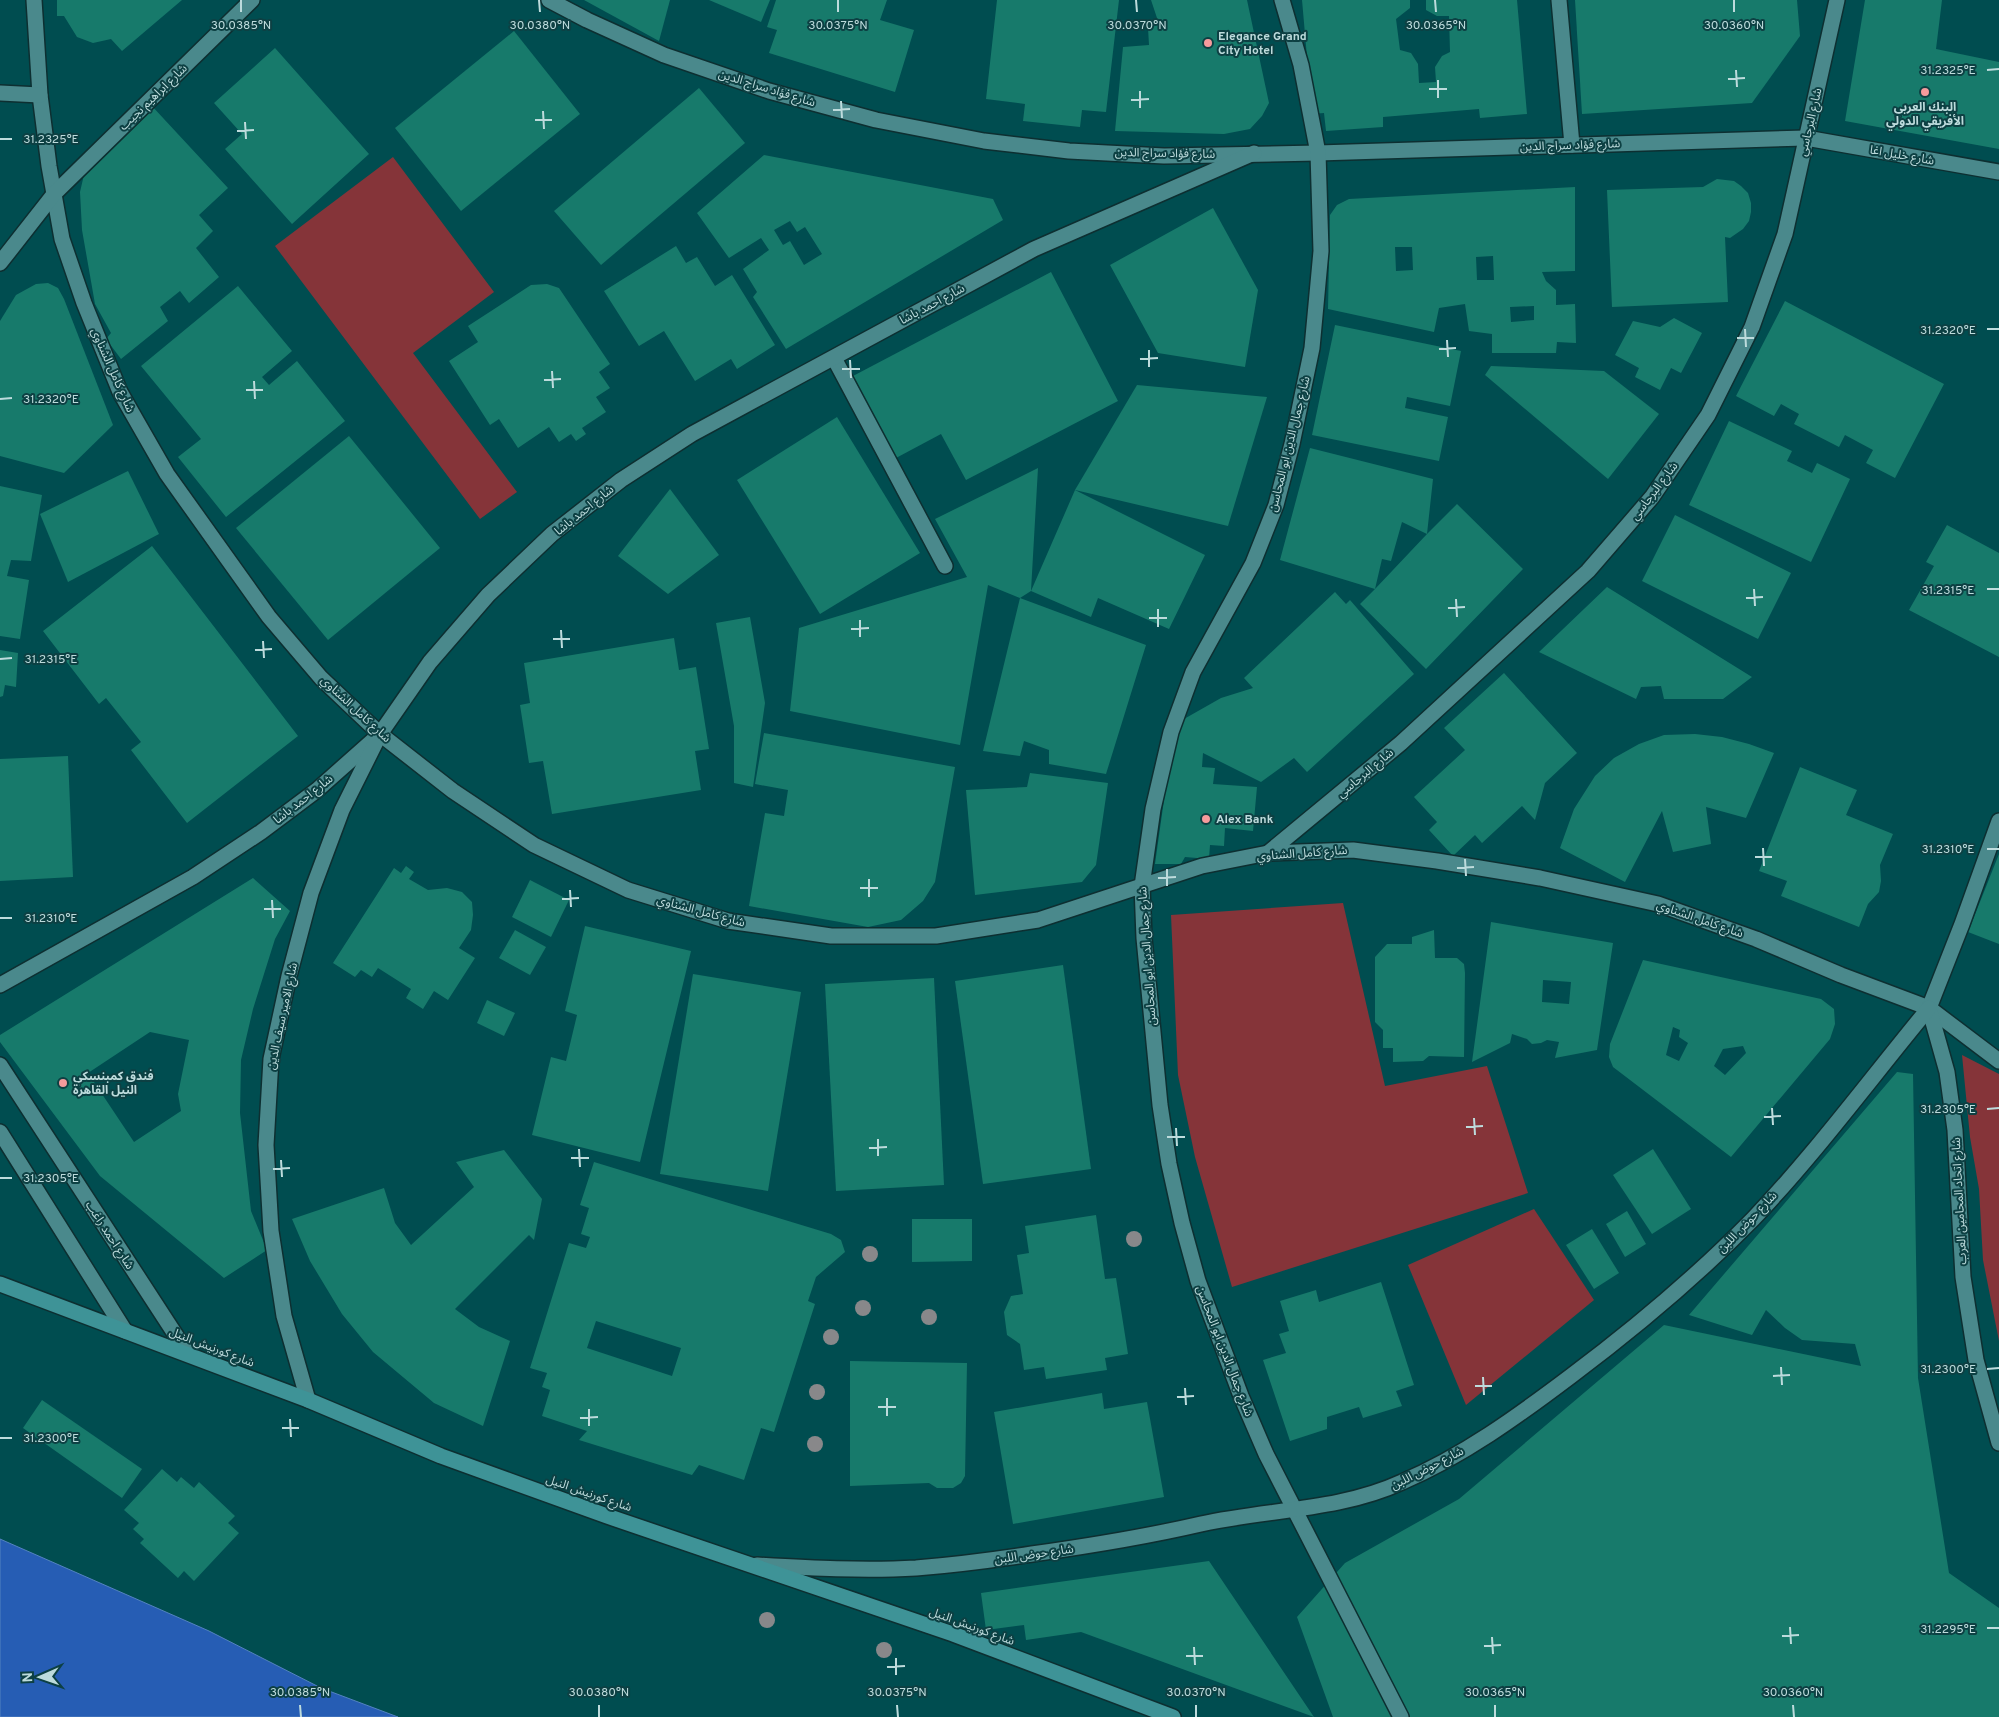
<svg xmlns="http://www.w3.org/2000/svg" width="1999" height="1717" font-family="Overpass,'Noto Sans Arabic',sans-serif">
	<rect width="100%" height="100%" fill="#004d50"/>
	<!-- green -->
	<g fill="#853439">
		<path d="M393,157l101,135 -81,61 104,139 -37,27 -205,-273z"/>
		<path d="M1343,903l42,183 102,-20 41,127 -296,94 -37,-130 -17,-82 -7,-160z"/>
		<path d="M1962,1055l37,19v267l-16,-81 -4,-71 -9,-52z"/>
		<path d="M1534,1209l60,91 -128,105 -58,-140z"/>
	</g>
	<!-- water -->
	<path fill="#265db4" stroke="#5383c0" d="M0,1539l209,92 112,57 77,29h-398z"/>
	<!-- building -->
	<g fill="#177a6b" fill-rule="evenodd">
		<path d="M57,0h125l-60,51 -11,-12 -18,4 -16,-6 -13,-21h-7z"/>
		<path d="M584,0h86l-11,41z"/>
		<path d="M709,0h61l-9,22z"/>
		<path d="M776,0h111l-7,20 34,10 -19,62 -126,-39 8,-23 -10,-3z"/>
		<path d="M997,0h122l-13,112 -24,-2 -2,17 -57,-6 2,-17 -39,-5z"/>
		<path d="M1151,0h96l22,103 -7,13 -12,13 -26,5 -109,-3 8,-84 26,-2 -1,-17 11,-4z"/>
		<path d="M1302,0h108v8l-14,11 4,31 11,3 7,11 1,19 17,-1 -1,-15 7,-11 8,-4 -1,-36h-12l-11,-6v-10h91l10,114 -47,4 -1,-9 -96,8v10l-57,4 -2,-18 -12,1z"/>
		<path d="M1575,0h222l3,36 -48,67 -170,11z"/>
		<path d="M1865,0h77l-6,49 63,13v87l-154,-28z"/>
		<path d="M514,31l66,83 -119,97 -66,-83z"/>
		<path d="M275,48l94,106 -77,70 -67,-75 17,-15 -28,-31z"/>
		<path d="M699,88l46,55 -144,122 -47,-54z"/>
		<path d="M151,105l77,83 -29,27 14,16 -17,17 23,29 -30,26 -9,-12 -20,16 8,14 -47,38 -15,-20 5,-6 -16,-29 -13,-74 -2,-38 6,-26z"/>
		<path d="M764,155l229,44 10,21 -217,129 -33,-52 4,-5 -14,-23 26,-19 -8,-12 -32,20 -32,-45zM790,221l7,11 8,-5 17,27 -18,11 -14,-24 -7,4 -9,-15z"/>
		<path d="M1717,179l17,2 7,5 7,7 3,10v9l-2,9 -6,8 -13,9 -5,-1 3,65 -116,5 -5,-117 96,-3z"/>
		<path d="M1575,187v84l-33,1 4,9 10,9v15l19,-1 1,39 -19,-1 -1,11h-64v-19l-23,-3 -4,-27 -26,4 -5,24 -106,-23 2,-94 7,-10 12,-6zM1395,247h17l1,23 -17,1zM1493,256l1,24h-17l-1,-23zM1534,306v14l-23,2 -1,-15z"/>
		<path d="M1213,208l45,82 -13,77 -87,-14 -48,-88z"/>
		<path d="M676,246l10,17 11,-6 18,29 17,-11 43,70 -38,24 -6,-10 -36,22 -31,-50 -25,15 -35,-55z"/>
		<path d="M1051,272l67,129 -152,79 -25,-46 -45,24 -43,-82z"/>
		<path d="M48,283l10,5 6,11 49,126 -49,48 -64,-17v-135l16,-26 20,-11z"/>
		<path d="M547,284l12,4 51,76 -11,8 11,16 -14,9 10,15 -24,16 4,6 -10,7 -5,-7 -12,8 -10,-15 -31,21 -19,-29 -9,6 -41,-64 29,-19 -10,-16 63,-41z"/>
		<path d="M238,286l54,65 -30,26 7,8 28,-24 48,60 -119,96 -48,-60 23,-18 -60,-73z"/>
		<path d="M1785,301l159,83 -49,94 -29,-15 7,-13 -28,-15 -6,12 -45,-23 5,-10 -18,-10 -7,12 -38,-20z"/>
		<path d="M1674,318l28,15 -21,40 -10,-5 -11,22 -25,-13 4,-9 -24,-13 18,-34 27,6z"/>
		<path d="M1335,325l126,26 -11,55 -43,-9 -2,11 43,9 -9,44 -127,-26z"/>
		<path d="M1491,366l113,5 55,43 -51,65 -123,-104z"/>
		<path d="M1137,385l130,12 -39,129 -153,-36z"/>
		<path d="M837,417l83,136 -100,61 -83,-134z"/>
		<path d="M1729,421l63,30 -5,10 25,12 5,-10 33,16 -39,83 -122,-57z"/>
		<path d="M349,436l91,112 -112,92 -92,-112z"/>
		<path d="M1310,448l123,31 -6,55 30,-30 66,65 -97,100 -66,-65 15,-15 -95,-29zM1402,522l25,12 -52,55 7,-30 9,2z"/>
		<path d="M1038,468l-7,123 -11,7 -32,-13 -28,160 -170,-34 9,-83 168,-51 -32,-58z"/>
		<path d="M128,471l31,63 -91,48 -28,-68z"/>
		<path d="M0,486l42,9 -11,66 -20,-1 -4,16 22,4 -9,59 -20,-3z"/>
		<path d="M670,489l49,66 -51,39 -50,-38z"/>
		<path d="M1075,490l130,65 -36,74 -71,-31 -7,19 -60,-26z"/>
		<path d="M1675,515l116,58 -33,66 -116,-58z"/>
		<path d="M1947,525l52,28v104l-90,-47 25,-44 -8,-4z"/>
		<path d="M152,546l146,190 -111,87 -56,-73 10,-8 -35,-44 -7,6 -56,-73z"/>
		<path d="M1607,587l145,90 -29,22h-59l-3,-13 -20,1 -5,12 -97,-47z"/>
		<path d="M1335,592l11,12 4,-4 64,74 -107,98 -13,-14 -33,24 -58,-29 -1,14 13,1 -2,16 44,3 -4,44 -28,-3 -1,18 -14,-1 -1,14 -24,-2 -4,7h-26l16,-114 13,-31 37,-21 32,-10 -9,-10z"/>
		<path d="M1020,598l126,47 -40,129 -57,-10v-14l-25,-9 -4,15 -37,-5z"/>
		<path d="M750,617l15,86 -12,84 -19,-4v-57l-18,-103z"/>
		<path d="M674,638l5,32 17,-3 13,82 -14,2 6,39 -149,24 -9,-53 -14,2 -9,-58 10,-2 -6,-40z"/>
		<path d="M0,650l18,3 -2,34 -11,-2 -2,11 -3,1z"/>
		<path d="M1504,673l73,80 -32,30 -10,37 -13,-14 -40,37 -7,-8 -22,21 -24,-26 8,-8 -23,-25 51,-47 -21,-22z"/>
		<path d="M764,733l191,34 -20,115 -12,19 -22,19 -33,7 -119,-21 16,-93 19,3 4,-26 -33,-6z"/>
		<path d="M1695,734l27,3 27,7 25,9 -28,65 -40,-11 5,37 -38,8 -11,-41 -37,71 -65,-34 14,-39 21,-33 19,-18 25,-14 25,-9z"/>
		<path d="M68,756l5,121 -73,4v-122z"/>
		<path d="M1800,767l57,23 -11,25 47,19 -13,31 1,16 -2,11 -11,12 -9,23 -78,-31 6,-15 -28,-10z"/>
		<path d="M1030,773l78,10 -12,82 -14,17 -107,13 -9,-105 61,-3z"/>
		<path d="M1999,854v90l-31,-12z"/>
		<path d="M406,866l8,6 -5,7 19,11 19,-2 15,4 10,10 1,13 -2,15 -12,18 16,10 -27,42 -14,-9 -11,18 -17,-11 5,-9 -33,-21 -6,9 -11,-7 -6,7 -22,-14 61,-95 7,5z"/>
		<path d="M253,878l37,33 -15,28 -22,70 -12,51 -1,53 11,98 16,39 -43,28 -124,-102 -100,-134v-7zM150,1032l39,8 -11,54 3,17 -47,31 -46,-69z"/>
		<path d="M530,880l39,20 -18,37 -39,-20z"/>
		<path d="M1491,922l122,21 -16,107 -42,8 4,-16 -12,-2 -6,3 -9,1 -5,-5 -15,-5 -2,9 -38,19zM1543,980l28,2 -2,22 -27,-2z"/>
		<path d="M585,926l106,25 -51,211 -108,-27 19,-78 15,4 11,-46 -12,-4z"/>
		<path d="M515,930l31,17 -16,28 -31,-17z"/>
		<path d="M1434,930l1,28h22l7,6 1,9 -1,84 -35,-1 -6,5 -30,1v-14h-10v-18l-8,-8v-65l12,-13h25v-7z"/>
		<path d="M1643,960l178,39 13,10 1,15 -5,15 -99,118 -118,-90 -4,-10 1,-13zM1673,1027l7,3 -1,7 9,6 -9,18 -13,-6zM1743,1046l3,7 -21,22 -11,-9 9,-17z"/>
		<path d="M1063,965l28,204 -108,15 -28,-203z"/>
		<path d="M693,974l108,18 -33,199 -108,-17z"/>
		<path d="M934,978l10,207 -108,6 -11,-207z"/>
		<path d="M487,1000l28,13 -11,23 -27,-13z"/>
		<path d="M1897,1072l16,2 5,304 31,195 50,35v109h-666l-36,-100 48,-54 114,-64 205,-174 197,41 -6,-22 -53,-4 -17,-12 -19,-18 -14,25 -63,-20z"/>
		<path d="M1653,1149l38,60 -39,25 -39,-59z"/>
		<path d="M504,1150l38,49 -8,41 -5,-5 -74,74 24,18 31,14 -27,85 -49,-23 -61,-51 -31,-38 -32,-53 -18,-42 92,-31 11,35 16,22 63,-58 -18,-25z"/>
		<path d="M594,1162l237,72 10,6 4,12 -29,25 -8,24 7,3 -41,128 -13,-4 -17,52 -45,-15 -7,10 -113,-35 8,-9 -45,-15 8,-26 -8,-3 5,-14 -17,-5 39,-125 17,5 4,-11 -9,-3 8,-26 -9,-3zM596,1321l85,27 -9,28 -85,-28z"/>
		<path d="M1627,1211l19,33 -21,13 -19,-33z"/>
		<path d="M1096,1215l9,64 11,-1 12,76 -23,4 2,12 -61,9 -2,-12 -20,3 -4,-26 -13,-9 -3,-23 7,-16 12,-2 -6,-39 12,-2 -4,-27z"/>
		<path d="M912,1219h60v42l-60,1z"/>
		<path d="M1592,1229l27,44 -25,16 -28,-44z"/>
		<path d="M1381,1282l33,103 -18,6 6,15 -39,12 -4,-11 -32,10v12l-37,12 -27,-81 23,-7 -7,-19 10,-3 -9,-30 36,-11 3,12z"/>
		<path d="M850,1361l117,2 -2,113 -4,7 -8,5h-16l-8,-5 -79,3z"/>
		<path d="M1102,1393l2,16 43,-7 17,95 -151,27 -19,-112z"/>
		<path d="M42,1400l100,69 -20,29 -99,-70z"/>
		<path d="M162,1469l15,13 4,-5 13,11 5,-6 36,34 -7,7 11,10 -45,48 -10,-10 -6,7 -38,-35 4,-4 -11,-10 6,-6 -15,-13z"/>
		<path d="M1209,1561l105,156 -233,-85 -55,8 -2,-15 -38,5 -5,-37z"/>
	</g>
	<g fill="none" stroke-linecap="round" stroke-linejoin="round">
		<defs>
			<g id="minor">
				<path d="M34,0l6,95 9,71 13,73 22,64 36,89 47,82 102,143 52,61 59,56 73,57 81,54 94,45 100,31 103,15h105l102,-16 164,-54 66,-13 85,-3 84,11 103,17 118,26 98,35 85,36 88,33 70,53"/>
				<path d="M549,0l38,20 77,35 105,36 107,29 108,21 85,10 95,5 154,-3 488,-15 193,34"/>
				<path d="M1282,0l19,65 17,88 3,98 -9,97 -20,96 -16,61 -23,58 -60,109 -22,60 -18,77 -11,77 2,52 16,167 9,59 13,59 16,58 43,115 25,58 135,263"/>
				<path d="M1559,0l13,145"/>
				<path d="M0,93l40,2"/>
				<path d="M0,263l54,-69 198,-194"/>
				<path d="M834,358l111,208"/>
				<path d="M1999,821l-37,103 -33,84 18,64 8,58 8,147 13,83 23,83"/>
				<path d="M1268,853l133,-110 187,-172 64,-74 56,-82 44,-88 33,-93 52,-234"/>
				<path d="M0,985l193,-108 68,-45 56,-42 63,-56 50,-72 58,-67 64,-61 69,-54 71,-46 342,-185 220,-96"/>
				<path d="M0,1065l188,289"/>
				<path d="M0,1132l125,199"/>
				<path d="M308,1400l-24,-84 -13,-85 -5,-86 5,-86 18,-83 22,-83 31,-83 34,-68"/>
				<path d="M757,1565c53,3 106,6 159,3 38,-3 77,-8 116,-14 57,-8 113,-17 169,-30 67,-15 138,-13 201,-42 61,-26 116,-66 169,-106 64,-48 126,-100 182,-157 63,-66 118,-141 176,-211"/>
			</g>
			<path id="highway" d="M0,1284l308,116 133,56 166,60 346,118 220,83"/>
		</defs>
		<!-- minor casing -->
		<use href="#minor" stroke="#0d2f31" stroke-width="18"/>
		<!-- highway casing -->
		<use href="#highway" stroke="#0d2f31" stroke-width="18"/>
		<!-- minor -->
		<use href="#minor" stroke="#4a898c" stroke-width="15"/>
		<!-- highway -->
		<use href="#highway" stroke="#3e9397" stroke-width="15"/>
	</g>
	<!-- trees -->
	<g fill="#88888a">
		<circle cx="1134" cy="1239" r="8"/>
		<circle cx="870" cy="1254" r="8"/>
		<circle cx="863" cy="1308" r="8"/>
		<circle cx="929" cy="1317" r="8"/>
		<circle cx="831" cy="1337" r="8"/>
		<circle cx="817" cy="1392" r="8"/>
		<circle cx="815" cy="1444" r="8"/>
		<circle cx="767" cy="1620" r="8"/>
		<circle cx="884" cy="1650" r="8"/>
	</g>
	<!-- ticks -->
	<path fill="none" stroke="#bddbdc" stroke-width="2" d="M241,0v12M539,0l1,12M838,0v12M1136,0l1,12M1435,0l1,12M1734,0v12M1736,70l1,17M1987,70l12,-1M1728,79l17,-1M1438,80v18M1429,89h18M1140,91v17M1131,100l18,-1M841,101l1,17M833,110l17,-1M543,111l1,18M535,120h17M245,122l1,17M237,131l17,-1M0,139h12M1745,329l1,18M1987,329h12M1737,338h17M1447,340l1,17M1439,349l17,-1M1149,350v17M1140,359l18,-1M850,360l1,18M842,369h18M552,371l1,17M544,380l17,-1M254,381l1,18M246,390h17M0,399l12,-1M1754,589l1,17M1987,589h12M1746,598l17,-1M1456,599l1,18M1448,608l17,-1M1158,609v18M1149,618h18M860,620v17M851,629l18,-1M561,630l1,18M553,639h17M263,641l1,17M255,650l17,-1M0,659l12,-1M1763,848l1,18M1987,849h12M1755,857h17M1465,859l1,17M1457,868l17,-1M1167,869v17M1158,878l18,-1M869,879v18M860,888h18M570,890l1,17M562,899l17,-1M272,900l1,18M264,909h17M0,918h12M1772,1108l1,17M1987,1109l12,-1M1764,1117l17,-1M1474,1118l1,17M1466,1127l17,-1M1176,1128l1,18M1167,1137h18M878,1139v17M869,1148l18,-1M579,1149l1,18M571,1158h18M281,1160l1,17M273,1169l17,-1M0,1178h12M1781,1367l1,18M1987,1369l12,-1M1773,1376l17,-1M1483,1377l1,18M1475,1386h17M1185,1388l1,17M1177,1397l17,-1M887,1398v18M878,1407h18M589,1409v17M580,1418l18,-1M290,1419l1,18M282,1428h17M0,1438h12M1790,1627l1,17M1987,1628h12M1782,1636l17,-1M1492,1637l1,17M1484,1646l17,-1M1194,1647l1,18M1186,1656h17M896,1658v17M887,1667l18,-1M300,1705l1,12M599,1705v12M897,1705l1,12M1196,1705v12M1495,1705v12M1793,1705l1,12"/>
	<!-- markers -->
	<g fill="#f59b9c" stroke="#0d4043" stroke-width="2">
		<circle cx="1208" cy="43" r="5"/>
		<circle cx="1925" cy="92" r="5"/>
		<circle cx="1206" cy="819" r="5"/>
		<circle cx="63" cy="1083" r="5"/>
	</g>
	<g text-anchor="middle" stroke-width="4" stroke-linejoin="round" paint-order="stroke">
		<!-- poi labels -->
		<g font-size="12" font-weight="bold" fill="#bddbdc" stroke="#0d4043" text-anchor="start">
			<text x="1218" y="40">Elegance Grand<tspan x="1218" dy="14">City Hotel</tspan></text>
			<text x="1925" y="111" text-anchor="middle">البنك العربي<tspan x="1925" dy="14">الأفريقي الدولي</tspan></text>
			<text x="1216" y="823">Alex Bank</text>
			<text x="73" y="1080">فندق كمبنسكي<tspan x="73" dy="14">النيل القاهرة</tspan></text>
		</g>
		<!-- street labels -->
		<g font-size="12" fill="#bddbdc" stroke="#0d4043">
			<text transform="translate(767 88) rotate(17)" y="4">شارع فؤاد سراج الدين</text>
			<text transform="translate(153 97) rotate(-44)" y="4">شارع ابراهيم نجيب</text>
			<text transform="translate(1810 122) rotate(-77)" y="4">شارع البرجاسي</text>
			<text transform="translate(1570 145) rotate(-2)" y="4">شارع فؤاد سراج الدين</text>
			<text transform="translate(1165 153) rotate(1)" y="4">شارع فؤاد سراج الدين</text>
			<text transform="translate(1902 155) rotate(10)" y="4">شارع خليل اغا</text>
			<text transform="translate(932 304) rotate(-28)" y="4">شارع احمد باشا</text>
			<text transform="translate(113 370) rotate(66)" y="4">شارع كامل الشناوي</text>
			<text transform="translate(1289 444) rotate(-76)" y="4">شارع جمال الدين ابو المحاسن</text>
			<text transform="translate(1654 491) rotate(-53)" y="4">شارع البرجاسي</text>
			<text transform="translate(584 510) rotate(-39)" y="4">شارع احمد باشا</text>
			<text transform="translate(356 709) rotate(43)" y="4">شارع كامل الشناوي</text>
			<text transform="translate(1365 773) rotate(-40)" y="4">شارع البرجاسي</text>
			<text transform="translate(303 799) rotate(-38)" y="4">شارع احمد باشا</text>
			<text transform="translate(1302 853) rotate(-4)" y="4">شارع كامل الشناوي</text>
			<text transform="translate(701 911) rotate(15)" y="4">شارع كامل الشناوي</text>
			<text transform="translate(1700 919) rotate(19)" y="4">شارع كامل الشناوي</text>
			<text transform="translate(1147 956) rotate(-94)" y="4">شارع جمال الدين ابو المحاسن</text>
			<text transform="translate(282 1016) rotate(-78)" y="4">شارع الامير سيف الدين</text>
			<text transform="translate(1959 1201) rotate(-93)" y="4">شارع اتحاد المحامين العرب</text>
			<text transform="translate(1747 1222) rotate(-46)" y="4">شارع حوض اللبن</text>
			<text transform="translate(110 1235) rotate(57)" y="4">شارع احمد راغب</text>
			<text transform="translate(212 1347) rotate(21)" y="4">شارع كورنيش النيل</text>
			<text transform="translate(1225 1351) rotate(69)" y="4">شارع جمال الدين ابو المحاسن</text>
			<text transform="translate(1427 1468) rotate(-27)" y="4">شارع حوض اللبن</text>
			<text transform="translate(589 1493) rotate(19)" y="4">شارع كورنيش النيل</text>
			<text transform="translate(1034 1554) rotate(-8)" y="4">شارع حوض اللبن</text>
			<text transform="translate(972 1626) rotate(20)" y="4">شارع كورنيش النيل</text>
		</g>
	</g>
	<g font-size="12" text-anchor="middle" fill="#bddbdc" stroke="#0d4043" stroke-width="4" stroke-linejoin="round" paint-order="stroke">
		<text x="241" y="29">30.0385°N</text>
		<text x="540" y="29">30.0380°N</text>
		<text x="838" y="29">30.0375°N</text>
		<text x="1137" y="29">30.0370°N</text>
		<text x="1436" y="29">30.0365°N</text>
		<text x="1734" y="29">30.0360°N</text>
		<text x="1948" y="74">31.2325°E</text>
		<text x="51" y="143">31.2325°E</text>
		<text x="1948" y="334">31.2320°E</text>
		<text x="51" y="403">31.2320°E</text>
		<text x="1948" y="594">31.2315°E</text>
		<text x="51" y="663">31.2315°E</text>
		<text x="1948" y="853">31.2310°E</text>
		<text x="51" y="922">31.2310°E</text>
		<text x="1948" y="1113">31.2305°E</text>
		<text x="51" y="1182">31.2305°E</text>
		<text x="1948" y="1373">31.2300°E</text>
		<text x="51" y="1442">31.2300°E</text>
		<text x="1948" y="1633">31.2295°E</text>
		<text x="300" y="1696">30.0385°N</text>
		<text x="599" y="1696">30.0380°N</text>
		<text x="897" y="1696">30.0375°N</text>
		<text x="1196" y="1696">30.0370°N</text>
		<text x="1495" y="1696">30.0365°N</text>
		<text x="1793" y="1696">30.0360°N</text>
	</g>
	<!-- north arrow -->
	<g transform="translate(40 1677) rotate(268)" stroke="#0d4043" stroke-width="4" paint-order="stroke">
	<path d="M0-4L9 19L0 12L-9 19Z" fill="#bddbdc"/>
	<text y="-8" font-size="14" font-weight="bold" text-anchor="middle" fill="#bddbdc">N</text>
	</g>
</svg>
